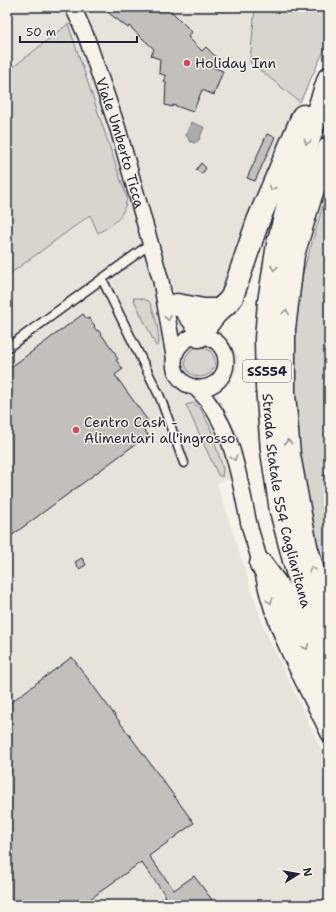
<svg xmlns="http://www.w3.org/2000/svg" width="336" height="912" font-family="'Shantell Sans',sans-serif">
	<rect width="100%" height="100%" fill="#f7f3e8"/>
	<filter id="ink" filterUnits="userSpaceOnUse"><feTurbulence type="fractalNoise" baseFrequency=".025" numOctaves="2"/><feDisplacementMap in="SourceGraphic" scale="8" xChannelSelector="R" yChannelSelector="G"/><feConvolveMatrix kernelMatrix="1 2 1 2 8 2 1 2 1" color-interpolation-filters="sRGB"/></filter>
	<g filter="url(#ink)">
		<!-- built -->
		<path fill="#e7e3db" d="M7,7h248l-5,55 50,40 -55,129 -27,67 -2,29 16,18 7,13 -2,10 -7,15 -13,11 22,42 9,38 -31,9 46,143 66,140v139h-322v-629l84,-62 7,19 -35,-205 -56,44z"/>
		<!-- green -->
		<g fill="#d8d5cf" stroke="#7d7c85">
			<path d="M255,7h74v33l-29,62 -50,-40z"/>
			<path d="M68,24l59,174c-4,20 -12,26 -29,35l-8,-18 -83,61v-204z"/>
			<path d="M329,185v405l-16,-50 -20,-120 1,-103 4,-28z"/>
			<path d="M133,298h6l10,3c6,11 10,30 10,43l-3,2z"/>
			<circle cx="200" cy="362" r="15"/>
			<path d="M193,403l8,6 9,18 13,42 -1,8 -4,-2 -32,-70z"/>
		</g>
		<!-- water -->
		<path fill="#aeabad" stroke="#76747f" d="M191,122l13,5 -5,13 -5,3 -5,-2 -1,-4 -2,-1z"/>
		<!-- building -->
		<g fill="#c2bfbd" stroke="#22223b">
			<path d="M101,7h66l25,25 -4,5 14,14 4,-4 10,10 -4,10 11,4 -9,24 -12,-5 -9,22 -20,-7 -1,2 -7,-2 1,-23h-2l2,-6 -7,-3 1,-14 -9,-3 3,-7 -25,-23 -1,2z"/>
			<path d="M267,134l8,3 -20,44 -8,-3z"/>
			<path d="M201,163l5,5 -4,6 -6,-4z"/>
			<path d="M83,314l4,5 2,-1 6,8 -1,1 3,4 1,-1 18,24 -1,1 3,4 -2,1 7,9 -8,6 33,46 -7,4 7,10 -141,104v-169z"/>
			<path d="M82,558l4,7 -7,4 -4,-7z"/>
			<path d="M72,657l122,166 -45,33 25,34 20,-14 22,29h-63l13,-9 -25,-34 -59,43h-75v-200z"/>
		</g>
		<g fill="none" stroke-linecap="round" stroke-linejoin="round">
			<defs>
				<g id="service">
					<path d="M102,279l58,118 24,66"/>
					<path d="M7,348l143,-104"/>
				</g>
				<g id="minor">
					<path id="s1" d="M73,7l13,29 32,93 43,152 13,75"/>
					<path d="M175,302l19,24 5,10"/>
					<circle cx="200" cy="362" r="26"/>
					<path d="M196,388c38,38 42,87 53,136 3,13 8,26 11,38 4,12 5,24 9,36 13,46 39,92 60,136"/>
				</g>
				<g id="trunk">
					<path id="s2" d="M329,78l-37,112 -14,54 -9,58 -3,37 1,48 5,64 9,60 24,91 24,61"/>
					<path d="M329,148l-18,47 -18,60 -9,74v64l5,62 17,91 15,53 8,20"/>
					<path d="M177,305l27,5h15"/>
					<path d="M199,336c6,-9 12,-18 20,-26 5,-4 9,-7 13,-13l26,-76 45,-105"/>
					<path d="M261,564l17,23 51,110"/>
				</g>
			</defs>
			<!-- service casing -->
			<use href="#service" stroke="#22223b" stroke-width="11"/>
			<!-- minor casing -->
			<use href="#minor" stroke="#22223b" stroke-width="18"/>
			<!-- trunk casing -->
			<use href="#trunk" stroke="#22223b" stroke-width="25"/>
			<!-- path -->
			<path stroke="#22223b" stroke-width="2.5" stroke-dasharray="1 3" stroke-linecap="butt" d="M329,464l-5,11 5,27"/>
			<!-- service -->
			<use href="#service" stroke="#f7f3e8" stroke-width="8"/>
			<!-- minor -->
			<use href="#minor" stroke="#f7f3e8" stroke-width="15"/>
			<!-- trunk -->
			<use href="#trunk" stroke="#f7f3e8" stroke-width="22"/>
		</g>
		<!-- one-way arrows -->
		<defs><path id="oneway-chevron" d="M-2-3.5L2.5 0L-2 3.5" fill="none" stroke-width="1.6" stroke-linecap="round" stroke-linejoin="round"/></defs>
		<g stroke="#97959a">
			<use href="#oneway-chevron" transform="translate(307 142) rotate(108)"/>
			<use href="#oneway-chevron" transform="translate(272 188) rotate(113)"/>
			<use href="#oneway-chevron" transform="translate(274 268) rotate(99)"/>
			<use href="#oneway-chevron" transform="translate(286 312) rotate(-83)"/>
			<use href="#oneway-chevron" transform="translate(168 318) rotate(80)"/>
			<use href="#oneway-chevron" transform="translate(288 442) rotate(-95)"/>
			<use href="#oneway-chevron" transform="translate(234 458) rotate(74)"/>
			<use href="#oneway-chevron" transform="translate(312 569) rotate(-106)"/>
			<use href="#oneway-chevron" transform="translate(270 601) rotate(72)"/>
			<use href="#oneway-chevron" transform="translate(306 647) rotate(65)"/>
		</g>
	</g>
	<!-- markers -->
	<g fill="#d1495b" stroke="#f7f3e8" stroke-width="1.5">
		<circle cx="187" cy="63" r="4"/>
		<circle cx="76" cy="430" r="4"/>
	</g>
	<g text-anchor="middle" stroke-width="3" stroke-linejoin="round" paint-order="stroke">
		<!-- shield labels -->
		<rect fill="#f7f3e8" stroke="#62616f" stroke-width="1" x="243" y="360" width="48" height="22" rx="3"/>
		<g font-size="13" font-weight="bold" fill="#22223b">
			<text x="267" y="376">SS554</text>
		</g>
		<!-- poi labels -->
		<g font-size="14" fill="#22223b" stroke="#f7f3e8" text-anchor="start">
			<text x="195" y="68">Holiday Inn</text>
			<text x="84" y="427">Centro Cash -<tspan x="84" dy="16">Alimentari all'ingrosso</tspan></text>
		</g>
		<!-- street labels -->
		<g font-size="14" fill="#22223b" stroke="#f7f3e8">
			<text dy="5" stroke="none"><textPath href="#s1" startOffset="144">Viale Umberto Ticca</textPath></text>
			<text dy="5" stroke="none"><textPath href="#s2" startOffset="433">Strada Statale 554 Cagliaritana</textPath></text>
		</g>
	</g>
	<!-- margin -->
	<rect width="336" height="912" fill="none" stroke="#f7f3e8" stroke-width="24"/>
	<rect x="12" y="12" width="312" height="888" fill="none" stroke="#22223b" stroke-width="1.5" filter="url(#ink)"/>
	<!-- north arrow -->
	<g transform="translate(298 874) rotate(79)" stroke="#f7f3e8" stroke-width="3" paint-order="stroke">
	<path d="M0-3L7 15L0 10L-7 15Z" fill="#22223b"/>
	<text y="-6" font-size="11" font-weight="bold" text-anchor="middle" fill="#22223b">N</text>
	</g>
	<!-- scale -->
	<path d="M20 36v6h117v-6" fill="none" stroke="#22223b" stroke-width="2"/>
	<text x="26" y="36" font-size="12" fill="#22223b" stroke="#f7f3e8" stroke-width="3" paint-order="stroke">50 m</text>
</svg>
